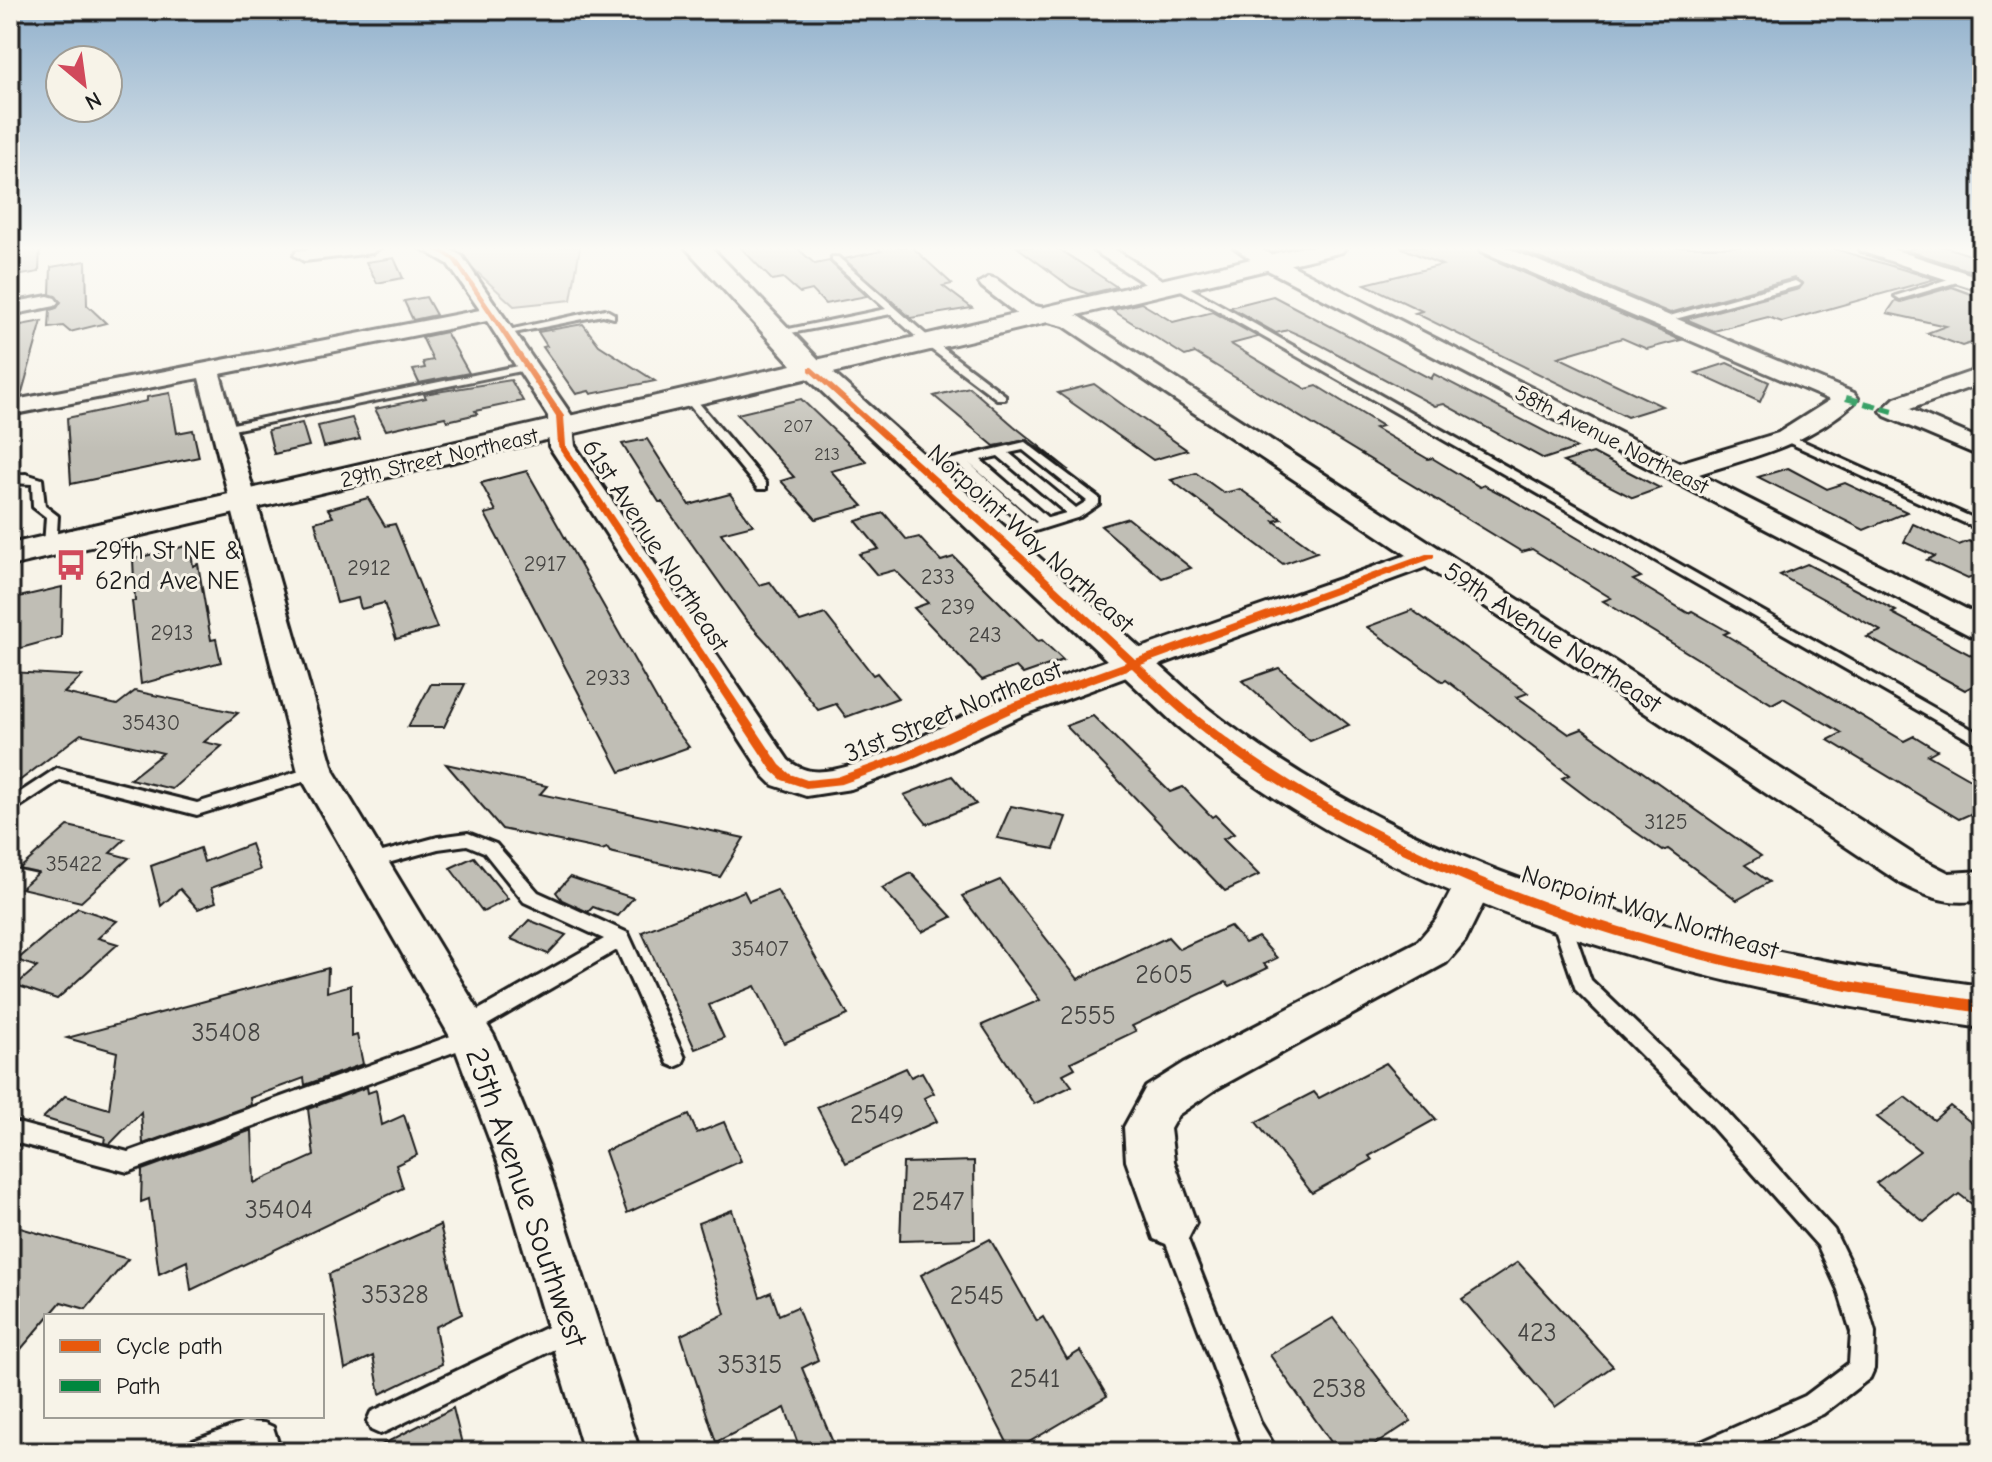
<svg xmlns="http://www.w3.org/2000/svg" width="1992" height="1462" font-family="'Comic Neue',sans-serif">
	<rect width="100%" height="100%" fill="#f7f3e8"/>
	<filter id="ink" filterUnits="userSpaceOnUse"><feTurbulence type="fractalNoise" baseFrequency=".0125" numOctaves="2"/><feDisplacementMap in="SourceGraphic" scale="16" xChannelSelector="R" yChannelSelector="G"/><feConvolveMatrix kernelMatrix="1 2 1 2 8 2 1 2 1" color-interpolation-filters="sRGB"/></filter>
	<g filter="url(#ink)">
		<!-- green -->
		<path fill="#d7d3cb" stroke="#7a7874" stroke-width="2" d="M450,247h130l-9,53 -57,6z"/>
		<!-- building -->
		<g fill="#c0beb5" stroke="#1c1c1c" stroke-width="2">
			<path d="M10,247h30l-1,25 -29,5z"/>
			<path d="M740,247h56l19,17 14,-3 38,35 -42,8 -13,-14 -12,3 -17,-15 -11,2z"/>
			<path d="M877,247h35l40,37 -9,2 29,22 -61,10 -67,-59 37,-8z"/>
			<path d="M1017,247h39l61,40 -29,7 -17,-7z"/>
			<path d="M1400,247h76l4,7 201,86 -34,9 -25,-11 -64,19 104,49 -35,11 -212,-104 7,-2 -57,-27 77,-19z"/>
			<path d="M1513,247l22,3 11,-3h282l107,32 -153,43 -14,-5 -54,14 -28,-12 113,-30 4,-5 -9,-6 -124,35z"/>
			<path d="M1918,247h28l36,12v7l-14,4 -62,-20z"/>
			<path d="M394,258l9,20 -26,5 -11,-21z"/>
			<path d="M86,261l1,44 19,18 -36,9 -7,-6 -14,2 1,-18 7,-2 4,-6 -11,-8 1,-27z"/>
			<path d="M1952,287l30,11v49l-11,-4 -9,3 -35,-13 19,-7 -59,-13 9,-13 5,2z"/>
			<path d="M1273,296l158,83 3,-5 143,74 -33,11 -100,-55 -9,2 -118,-63 -29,-13 -12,3 -46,-26z"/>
			<path d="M426,297l10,18 -23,5 -9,-19z"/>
			<path d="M1141,303l32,19 40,-10 45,25 -27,7 75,45 11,-3 65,40 -7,2 53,31 4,-1 48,29 4,-2 25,13 89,52 43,27 -8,3 55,33 4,-2 37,21 -5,2 180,107 10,-5 23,14 -9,5 54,31v35l-12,-7 -11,5 -131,-79 14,-7 -59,-35 -11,6 -169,-103 8,-3 -79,-49 -10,3 -327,-199 -10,3 -73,-46z"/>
			<path d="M42,321l-21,75 -11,2v-71z"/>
			<path d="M583,324l16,21 56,36 -64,13 -2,-3 -13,3 -33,-47 4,-1 -9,-14z"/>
			<path d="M446,332l23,41 -50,10 -6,-13 12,-2 -2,-6 10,-2 -11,-23z"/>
			<path d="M1727,363l42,19 -9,20 -64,-29z"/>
			<path d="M511,380l12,21 -48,10 2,3 -30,7 -2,-4 -59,13 -11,-21 51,-11 -2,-4z"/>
			<path d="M1094,384l40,29 53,37 -34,10 -95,-67z"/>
			<path d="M969,387l45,39 55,44 -42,-30 -33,6 -60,-50z"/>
			<path d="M170,393l7,40 16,-3 6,27 -128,27 -4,-66 80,-17v-4z"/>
			<path d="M801,399l66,63 -36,9 32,35 -47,13 -35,-38 13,-4 -57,-63z"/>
			<path d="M352,418l8,21 -36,8 -6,-21z"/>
			<path d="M302,423l7,23 -35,8 -6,-24z"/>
			<path d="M647,439l42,66 41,-11 23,31 -32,8 38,52 11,-3 30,40 25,-8 48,61 4,-2 21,25 -52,19 -10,-13 -18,6 -49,-65 -23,-25 -84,-118h-3l-37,-58z"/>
			<path d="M1593,453l38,20 29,15 -27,10 -70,-36z"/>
			<path d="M1788,468l39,21 18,-6 62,29 -43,18 -106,-53z"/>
			<path d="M527,471l142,250 20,26 -69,25 -135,-258 11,-3 -15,-28z"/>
			<path d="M1196,473l28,20 16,-4 42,30 -8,2 43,31 -34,12 -112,-84z"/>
			<path d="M368,498l17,28 10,-2 42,104 -41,11 -12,-36 -23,6 -3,-11 -21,5 -22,-81 18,-5 -5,-8z"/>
			<path d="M884,513l23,27 12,-3 22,24 13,-4 84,84 4,-1 21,20 -40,14 -7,-7 -34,13 -68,-72 14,-5 -33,-33 -18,5 -18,-21 20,-5 -23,-28z"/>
			<path d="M1128,518l63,50 -29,10 -61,-52z"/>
			<path d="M1913,524l46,21 10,-4 13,6v25l-14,7 -41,-19 8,-4 -31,-14z"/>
			<path d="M190,545l3,21 5,-2 13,76 5,-1 5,23 -80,22 -9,-83h3l-2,-42z"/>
			<path d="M1807,564l89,47 -4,2 90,48v20l-17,9 -98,-53 14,-6 -101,-56z"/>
			<path d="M62,587l-1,50 -51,14v-52z"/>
			<path d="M1412,610l116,83 -11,4 52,37 13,-5 179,127 -16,9 24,17 -32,18 -69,-51 -5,2 -59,-41 -42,-32 7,-3 -123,-95 -3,2 -76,-55z"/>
			<path d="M1279,668l70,57 -39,16 -68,-60z"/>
			<path d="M10,672l72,4 -18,17 53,12 18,-14 103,22 -34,29 18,4 -50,43 -42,-10 33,-26 -82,-19 -71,54z"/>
			<path d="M431,684h34l-21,43h-36z"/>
			<path d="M1093,716l77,76 13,-5 29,30 3,-2 19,19 -11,5 36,36 -34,16 -159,-165z"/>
			<path d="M446,764l101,22 -7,8 204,44 -24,39 -110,-25 -3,-4 -5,2 -100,-21z"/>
			<path d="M952,776l24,28 -49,20 -23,-29z"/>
			<path d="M1011,806l55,11 -12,32 -57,-11z"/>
			<path d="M68,826l57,13 -15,14 19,5 -48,44 -60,-14 17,-15 -19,-4z"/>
			<path d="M251,844l9,26 -49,18 5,14 -18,7 -18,-20 -19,17 -10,-40 49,-18 4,14z"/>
			<path d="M474,857l34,42 -25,13 -33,-44z"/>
			<path d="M911,873l41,44 -30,15 -40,-44z"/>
			<path d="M570,877l63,21 -15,18 -25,-9 -5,5 -26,-12 -6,-8z"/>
			<path d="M1000,880l78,99 90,-42 11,12 51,-23 15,17 13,-6 19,21 -13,6 4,4 -38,18 -4,-4 -94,44 4,5 -65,31 4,6 -12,6 9,12 -38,18 -52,-79 58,-25 -78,-104z"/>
			<path d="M777,890l71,125 -64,28 -29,-57 -46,19 15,33 -29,11 -53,-117 102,-41 5,10z"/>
			<path d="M78,908l39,13 -19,17 20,6 -61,55 -41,-14 21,-18 -20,-7z"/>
			<path d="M529,920l37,15 -18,19 -37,-15z"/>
			<path d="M328,968l-1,24 24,-7v52l6,-2 6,29 -58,21 -1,-7 -54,20 1,7 -108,39 -2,-32 -31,32 -6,-1 1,-6 -62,-19 22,-22 44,13 8,-57 -50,-14z"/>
			<path d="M1386,1063l50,56 -67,37 3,4 -60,33 -56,-71 58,-30 5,6z"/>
			<path d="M906,1068l5,9 11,-5 12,21 -10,5 13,23 -91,42 -29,-56z"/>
			<path d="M367,1087l1,6 8,-3 6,35 22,-10 13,40 -21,10 7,23 -212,102 -4,-29 -28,13 -10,-75 -8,3 1,-32 110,-40 2,53 60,-27 -6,-47z"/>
			<path d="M1905,1097l29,23 16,-14 32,25v81l-23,-18 -35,28 -48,-39 44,-32 -43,-34z"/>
			<path d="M689,1115l8,18 27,-11 17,39 -114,52 -22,-62z"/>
			<path d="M974,1161l1,78 -75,2 3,-78z"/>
			<path d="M732,1210l28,87 11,-5 8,23 18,-8 21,53 -16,8 35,84h-36l-16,-44 -69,34 -35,-107 44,-21 -27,-91z"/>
			<path d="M10,1225l118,34 -42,50 -25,-7 -51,60z"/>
			<path d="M440,1225l22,89 -27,13 7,37 -62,30 -7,-38 -28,13 -16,-95z"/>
			<path d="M990,1239l47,82 6,-4 24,42 13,-8 27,45 -95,56 -91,-177z"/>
			<path d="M1518,1262l95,104 -58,41 -93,-108z"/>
			<path d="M1333,1318l78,103 -47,31h-26l-68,-97z"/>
			<path d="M453,1408l11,44h-96z"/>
		</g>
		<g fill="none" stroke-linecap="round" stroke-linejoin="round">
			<defs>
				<g id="service">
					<path d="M832,257h6l94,83 73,55v4h-8l-73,-55 -33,-30 -116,22 -1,-2 5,-3 107,-22 -54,-48z"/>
					<path d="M1961,275l3,1v4l-64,19 -5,-3z"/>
					<path d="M1795,281l5,3 -2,2 -138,37 -5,-3z"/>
					<path d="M1174,282h6l802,453v12l-808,-461z"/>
					<path d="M605,309l9,5v4l-11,-3 -99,20 -5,-3z"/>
					<path d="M527,364l4,1v4l-308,63 -6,-3 6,-3z"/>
					<path d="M685,396h8l73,87v6h-8l-73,-89z"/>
					<path d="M1789,435l193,87v9l-197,-90 -2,-2z"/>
					<path d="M1025,442l74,56v6l-19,13 -80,25 -7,-4 2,-3 29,-9 -66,-61 -35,9 -6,-4 2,-3zM1023,450l64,51 -11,7 -67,-55zM998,456l68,57 -18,5 -67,-58zM969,463l68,59 -2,1z"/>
					<path d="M26,474l16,5 3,27 13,10 -2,33 -5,1 -7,-4 2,-29 -13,-10 -1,-23 -22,-1v-8z"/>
					<path d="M316,766l6,2 2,4 -2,4 -125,39 -137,-35 -50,33v-14l47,-31 140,35z"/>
					<path d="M468,833l28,11 42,48 90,41 57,125 -3,6 -7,3 -7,-3 -51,-114 -140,81 4,6 -3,6 -350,129 -118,-31v-20l118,31 331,-119 -3,-6 3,-6 145,-82 -80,-37 -40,-50 -17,-7 -29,4 -68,19 -6,-1 -3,-5 3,-5 74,-20z"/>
					<path d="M1559,907l7,2 2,5 23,66 129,124 114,126 28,58 13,44 -1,37 -4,9 -47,36 -85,38h-43l4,-9 106,-47 44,-33 2,-31 -13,-42 -20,-44 -114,-128 -128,-128 -26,-76 2,-5z"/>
					<path d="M1171,1214l8,3 81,205 18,30h-29l-8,-12 -82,-215 4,-8z"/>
					<path d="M568,1317l9,3 3,9 -3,9 -188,92 -9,4 -9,-4 -4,-9 4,-9z"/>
					<path d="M245,1422l19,1 9,4 8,25h-26l-1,-3 -20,3h-51l4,-9z"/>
				</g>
				<g id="minor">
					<path d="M323,247h58l-9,6 -68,8 -10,-6 3,-4z"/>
					<path d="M419,247h27l16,9 110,160 3,30 213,314c14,12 27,13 45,10 59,-12 113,-49 168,-70 134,-52 271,-97 406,-145l-343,-229 -47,-12 -35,-27 -3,-4 10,-6 7,2 35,26 48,11 840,542 30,15 33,-2v28c-28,8 -55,-2 -80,-15l-476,-317 -403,148 -106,50 -66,24 -45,7 -33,-11 -9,-9 -215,-330 -1,-30 -61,-95 -267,53 114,398 160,264 53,129 93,287h-56l-85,-287 -47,-125 -154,-268 -99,-394 -189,37v-14l470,-91 -32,-46z"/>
					<path d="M1088,247h23l62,40 -10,6 -7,-2z"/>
					<path d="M1234,247h22l423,216 99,-30 52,-33 -349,-149 -2,-4h26l349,146 4,5 -4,5c-46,41 -97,53 -155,71l283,143v21l-11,-2 -711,-370z"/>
					<path d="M1858,247h28l96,31v13l-122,-40z"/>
					<path d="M48,296l7,2 3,4 -3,4 -45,9v-12z"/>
					<path d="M1982,368v15l-72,26 72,31v17l-97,-41 -4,-5 14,-13z"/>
					<path d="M1476,866l14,4 5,10 -30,61 -19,22 -230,126 -38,26 -8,14 4,32 22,62 -8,16 -17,7 -17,-7 -28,-78 -2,-34 22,-40 38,-24 234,-122 18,-21 26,-50z"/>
				</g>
				<path id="tertiary" d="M1303,247h43l-4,5 -8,2 -501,119 373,334c220,174 503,242 776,279v42c-282,-40 -582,-115 -805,-302l-379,-357 4,-6 10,-2z"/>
				<path id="primary" d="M685,247h26l111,116 5,6 -5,6 -812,191v-22l782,-179z"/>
			</defs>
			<!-- service casing -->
			<use href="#service" stroke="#1c1c1c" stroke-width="6"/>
			<!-- minor casing -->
			<use href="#minor" stroke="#1c1c1c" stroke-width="6"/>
			<!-- tertiary casing -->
			<use href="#tertiary" stroke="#1c1c1c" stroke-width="6"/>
			<!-- primary casing -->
			<use href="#primary" stroke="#1c1c1c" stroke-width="6"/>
			<!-- service -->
			<use href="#service" fill="#f7f3e8" fill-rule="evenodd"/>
			<!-- minor -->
			<use href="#minor" fill="#f7f3e8" fill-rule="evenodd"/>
			<!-- tertiary -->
			<use href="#tertiary" fill="#f7f3e8" fill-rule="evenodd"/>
			<!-- primary -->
			<use href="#primary" fill="#f7f3e8" fill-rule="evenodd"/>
			<!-- quiet -->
			<path stroke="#00873e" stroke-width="6" stroke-dasharray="13 6" stroke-linecap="butt" d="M1846,398l47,13"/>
			<defs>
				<path id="cycleway" d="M425,247h10l12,5 10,7 107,157 2,30 214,319 10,9 17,6 30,-3 64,-23 106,-49 119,-43 -94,-89 -223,-202v-4h3l195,173 128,119 291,-105h8v4l-293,107c25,23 50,47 78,67 158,120 378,200 572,238 63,13 127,22 191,31v12c-218,-31 -428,-79 -625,-183 -51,-27 -102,-57 -148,-93 -27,-21 -52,-45 -77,-69l-117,43 -106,49 -67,24 -36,4 -24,-8 -10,-9 -214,-325 -2,-30 -66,-100 -37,-55 -10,-7z"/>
			</defs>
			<!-- cycleway casing -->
			<use href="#cycleway" stroke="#f7f3e8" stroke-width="5"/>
			<!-- cycleway -->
			<use href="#cycleway" fill="#e8590c" fill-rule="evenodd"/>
		</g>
	</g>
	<!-- sky -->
	<linearGradient id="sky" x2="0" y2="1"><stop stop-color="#90b0cc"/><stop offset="0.55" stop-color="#fbfaf5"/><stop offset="1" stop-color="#fbfaf5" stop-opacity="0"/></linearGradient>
	<rect width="1992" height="452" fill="url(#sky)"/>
	<!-- icons -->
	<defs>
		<symbol id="bus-bare" viewBox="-9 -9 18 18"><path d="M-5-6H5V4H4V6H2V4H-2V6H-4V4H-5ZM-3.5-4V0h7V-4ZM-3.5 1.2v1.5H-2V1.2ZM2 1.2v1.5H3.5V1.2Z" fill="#d1495b" stroke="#f7f3e8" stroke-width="2.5" paint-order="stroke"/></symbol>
	</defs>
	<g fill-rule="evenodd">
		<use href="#bus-bare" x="49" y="543" width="44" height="44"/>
	</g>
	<g text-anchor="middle" stroke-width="6" stroke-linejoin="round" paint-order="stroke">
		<!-- far-number labels -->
		<g font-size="18" fill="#454442">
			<text x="798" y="432">207</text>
			<text x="827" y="460">213</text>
		</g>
		<!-- far-street labels -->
		<g font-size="22" fill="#1c1c1c" stroke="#f7f3e8">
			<text transform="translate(1612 439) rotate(27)" y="8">58th Avenue Northeast</text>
			<text transform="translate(439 457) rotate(-13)" y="8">29th Street Northeast</text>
		</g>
		<!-- number labels -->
		<g font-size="22" fill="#454442">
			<text x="545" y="571">2917</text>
			<text x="369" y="575">2912</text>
			<text x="938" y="584">233</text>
			<text x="958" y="614">239</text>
			<text x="172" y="640">2913</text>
			<text x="985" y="642">243</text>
			<text x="608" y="685">2933</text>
			<text x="151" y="730">35430</text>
			<text x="1666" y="829">3125</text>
			<text x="74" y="871">35422</text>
			<text x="760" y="956">35407</text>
		</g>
		<!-- street labels -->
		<g font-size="26" fill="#1c1c1c" stroke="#f7f3e8">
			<text transform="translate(1031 538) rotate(42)" y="9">Norpoint Way Northeast</text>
			<text transform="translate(656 545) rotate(57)" y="9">61st Avenue Northeast</text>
			<text transform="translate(1553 637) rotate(33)" y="9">59th Avenue Northeast</text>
			<text transform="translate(953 711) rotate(-22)" y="9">31st Street Northeast</text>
			<text transform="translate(1650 912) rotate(17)" y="9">Norpoint Way Northeast</text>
		</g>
		<!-- poi labels -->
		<g font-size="26" fill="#1c1c1c" stroke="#f7f3e8" text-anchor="start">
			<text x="95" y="559">29th St NE &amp;<tspan x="95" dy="30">62nd Ave NE</tspan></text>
		</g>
		<!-- near-number labels -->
		<g font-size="26" fill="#454442">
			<text x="1164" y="983">2605</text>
			<text x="1088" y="1024">2555</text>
			<text x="226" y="1041">35408</text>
			<text x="877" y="1123">2549</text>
			<text x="938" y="1210">2547</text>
			<text x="279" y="1218">35404</text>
			<text x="395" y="1303">35328</text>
			<text x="977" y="1304">2545</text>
			<text x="1537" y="1341">423</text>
			<text x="750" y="1373">35315</text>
			<text x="1035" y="1387">2541</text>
			<text x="1339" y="1397">2538</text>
		</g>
		<!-- near-street labels -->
		<g font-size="32" fill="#1c1c1c" stroke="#f7f3e8">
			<text transform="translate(527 1197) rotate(71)" y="11">25th Avenue Southwest</text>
		</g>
	</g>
	<!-- margin -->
	<rect width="1992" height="1462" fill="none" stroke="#f7f3e8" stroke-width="40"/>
	<rect x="20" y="20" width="1952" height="1422" fill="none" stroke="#1c1c1c" stroke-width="3" filter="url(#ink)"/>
	<!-- legend -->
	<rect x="44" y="1314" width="280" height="104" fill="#f7f3e8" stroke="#9f9d96" stroke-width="2"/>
	<rect x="60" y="1340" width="40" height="12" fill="#e8590c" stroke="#9f9d96" stroke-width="2"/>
	<text x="116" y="1354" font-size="24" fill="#1c1c1c">Cycle path</text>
	<rect x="60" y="1380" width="40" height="12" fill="#00873e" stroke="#9f9d96" stroke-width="2"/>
	<text x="116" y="1394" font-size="24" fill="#1c1c1c">Path</text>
	<!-- north arrow -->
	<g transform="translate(84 84) rotate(151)"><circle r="38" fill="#f7f3e8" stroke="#9f9d96" stroke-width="2"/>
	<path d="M0-6L14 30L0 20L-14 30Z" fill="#d1495b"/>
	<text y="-12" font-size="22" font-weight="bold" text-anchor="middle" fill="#1c1c1c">N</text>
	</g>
</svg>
